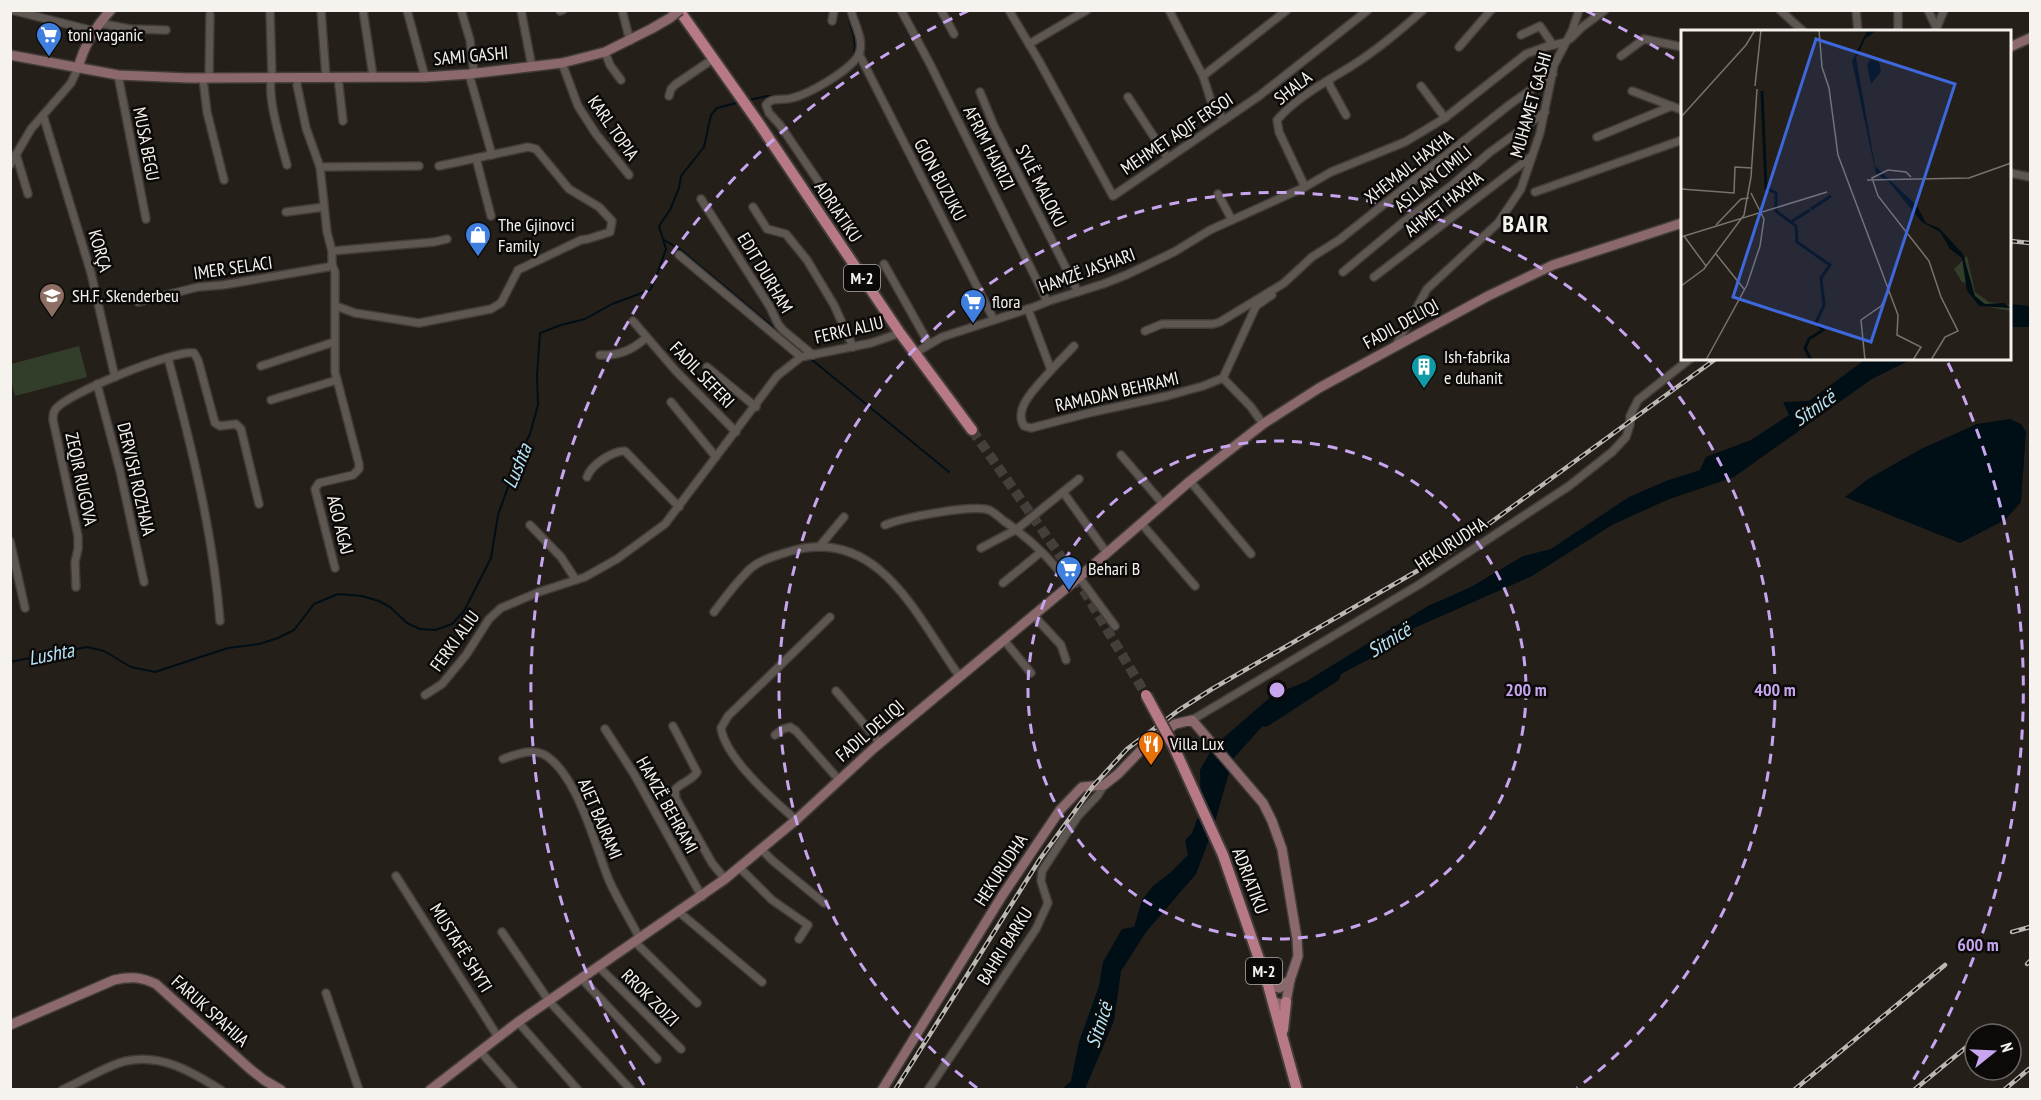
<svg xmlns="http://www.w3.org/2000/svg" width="2041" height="1100" font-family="'PT Sans Narrow',sans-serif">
	<rect width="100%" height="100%" fill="#251f1a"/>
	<!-- green -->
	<path fill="#323e29" d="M79,346l8,31 -72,19 -4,-16v-16z"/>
	<!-- water -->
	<g fill="#000e16">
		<path d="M2010,304l20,2v21h-20z"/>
		<path d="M1866,359h46l-40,20 -138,98 -67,23 -55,25 -80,51 -120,53 -35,26 -84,44 -26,22 -34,38 -21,73 -16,42 -50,58 -25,39 -7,50 -29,68 -24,1 10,-9 8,-39 20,-56 4,-24 19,-33 12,-2 8,-27 11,-14 17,-13 18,-18 -3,-15 7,-7 9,-24 -1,-39 13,-23 60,-52 34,-14 121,-75 43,-19 52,-31 28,-7 78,-52 37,-16 34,-11 6,-13 45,-17 38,-25 -6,-13 26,-1z"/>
		<path d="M2010,419l11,5 5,8 -5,70 -16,18 -45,23 -115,-46 23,-18 53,-30 56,-25z"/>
	</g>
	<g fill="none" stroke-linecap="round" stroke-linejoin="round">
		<!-- stream -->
		<g stroke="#000e16" stroke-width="2">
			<path d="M847,10c2,16 12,31 6,47"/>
			<path d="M749,100l18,-4h11"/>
			<path d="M664,240l17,10 123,103"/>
			<path d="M811,359l138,113"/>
			<path d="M10,662l77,-15 17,4 27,16 24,5 73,-24 31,-4 19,-6 16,-8 20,-26 24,-10 24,2 17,5 11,6 17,16 13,6 15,1 17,-6 12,-13 27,-53 7,-43 22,-62 10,-19 8,-29 -1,-30 3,-42 21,-8 24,-6 27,-15 38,-14 5,-10 11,-31 -7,-23 11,-16 9,-22 2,-12 23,-29 7,-32 6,-7 23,-6"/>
		</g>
		<!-- river -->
		<path stroke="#000e16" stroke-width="15" d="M1265,719l68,-44"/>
		<!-- primary-tunnel -->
		<path stroke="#443f3a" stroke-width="10" stroke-dasharray="10 5" stroke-linecap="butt" d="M972,430l108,154 66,111"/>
		<defs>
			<g id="street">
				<path d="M11,10l83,21"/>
				<path d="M270,10l2,67c-6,18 10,69 15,88"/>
				<path d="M321,10l5,67"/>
				<path d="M363,10l10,66"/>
				<path d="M407,10l18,67"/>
				<path d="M461,10l9,30 4,33"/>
				<path d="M521,10l11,57"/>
				<path d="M622,10l8,31"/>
				<path d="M901,10l29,54 117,237"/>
				<path d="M941,10l13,24"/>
				<path d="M1169,10l34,66 8,25 13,19"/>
				<path d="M1780,10l24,22"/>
				<path d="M1856,10l2,22"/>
				<path d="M1898,10v22"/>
				<path d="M1928,10l8,17"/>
				<path d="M560,11l3,-1"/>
				<path d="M1010,12l29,49 74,135 146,-100 109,-86"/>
				<path d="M832,21l2,-11"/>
				<path d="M99,23l31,6 36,1"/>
				<path d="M1935,32l9,-22"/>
				<path d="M1521,35l19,-9 13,19"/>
				<path d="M1570,39l11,-11 24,-18"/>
				<path d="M1029,44l58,-34"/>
				<path d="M1459,47l32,-37"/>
				<path d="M605,52l5,13 11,15"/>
				<path d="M859,54l135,266"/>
				<path d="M1621,56l23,-17 38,8"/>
				<path d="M562,63l16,43 18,28 33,41"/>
				<path d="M469,74l23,81"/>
				<path d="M118,75l28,144"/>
				<path d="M1203,76l84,-66"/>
				<path d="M298,77l-1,8 9,43 14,39 7,65 5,19v13l3,8v100l24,92v5l-6,6 -34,8 -4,6 20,79"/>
				<path d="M338,77l5,44"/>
				<path d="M209,78l1,-63"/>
				<path d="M203,79l4,33 17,68"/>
				<path d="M1329,80l1,6 16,29"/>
				<path d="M1421,86l24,32"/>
				<path d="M1632,91l50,19"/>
				<path d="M980,92l14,34 84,166"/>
				<path d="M669,96l2,-7 5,-5 37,-25"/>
				<path d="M1128,97l39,60"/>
				<path d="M43,115l48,158 24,104"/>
				<path d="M1597,137l75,-31"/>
				<path d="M16,154l12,40"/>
				<path d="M476,158l15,58"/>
				<path d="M10,165l21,-36 40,-46 7,-15"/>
				<path d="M320,167l99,-1"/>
				<path d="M2010,173l20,4"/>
				<path d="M1305,187l-26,-55 -2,-12c21,-24 49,-38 76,-55 24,-15 48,-35 70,-55"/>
				<path d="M1535,192l147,-52"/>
				<path d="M1218,194l14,26"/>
				<path d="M701,199l69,108 8,17 5,6 30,25"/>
				<path d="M753,207l14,22 19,5 21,26 27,45 19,42"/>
				<path d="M286,212l38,-5"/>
				<path d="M846,222l-66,-97 -11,-12 -3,-8c7,-9 17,-4 26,-7 17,-4 64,-30 68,-47 3,-14 -6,-27 -9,-41"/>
				<path d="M332,251l102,-9 13,-3"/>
				<path d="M679,255l122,102"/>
				<path d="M884,264l45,80"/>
				<path d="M1343,272l59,-49 50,-38 37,-32 56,-41"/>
				<path d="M1374,277l158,-121"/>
				<path d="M138,302l60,-15 25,-2 105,-18 4,-3"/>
				<path d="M336,306l19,7 64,10 72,-14 10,-6 17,-33 63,-30 7,-1 22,-7 2,-11 -13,-14 -30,-18 -33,-40 -8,-2 -89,19"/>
				<path d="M1028,309l23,61c-11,14 -39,37 -27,56l7,2 62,-16 74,-16 36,-10 20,-8 28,29 12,17"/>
				<path d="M633,321l42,49 61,62"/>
				<path d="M1145,331l17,-7h51l7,-2 64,-39 28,-26 27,-17 170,-135 44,-31"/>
				<path d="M1396,345l31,-56 71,-66 23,-34 19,-56 14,-68 18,-34 7,-21"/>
				<path d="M915,353l27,-16 92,-30 15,-6 54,-17 23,-9 48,-23 36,-22 95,-43 26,-15 74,-30 40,-24 81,-64 19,-7 21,-5"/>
				<path d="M600,355c19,1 32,-5 46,-17"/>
				<path d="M168,358c23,86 45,174 52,263"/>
				<path d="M261,366l73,-24"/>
				<path d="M707,367l49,40"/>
				<path d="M1051,370l23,-24"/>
				<path d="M1223,378l33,-72 16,-11"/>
				<path d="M97,384l23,87 24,111"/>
				<path d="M271,400l66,-20"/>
				<path d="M671,402l45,55"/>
				<path d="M1121,455l42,49"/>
				<path d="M587,477c4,-12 25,-26 38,-26l54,56"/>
				<path d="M1190,481l61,73"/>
				<path d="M1063,492l44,61"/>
				<path d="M1141,523l54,63"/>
				<path d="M530,525l31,32 15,23"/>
				<path d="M885,525c17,-7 87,-21 104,-15 5,2 11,8 15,11 25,17 48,39 66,64"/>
				<path d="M10,541l15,67"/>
				<path d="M819,547l25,-30"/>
				<path d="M981,548l36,-19 62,-50"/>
				<path d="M1079,577l36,49"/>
				<path d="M1003,583l38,-31"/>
				<path d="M76,587l-1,-25 3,-13v-13l-25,-116c0,-4 0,-7 2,-10 10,-16 121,-61 139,-57l4,7 17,63 5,3 16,-2 5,5 18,75"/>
				<path d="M714,612c10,-13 20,-27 32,-39 11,-13 29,-17 45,-22 89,-25 126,67 169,126"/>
				<path d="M1033,615l28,30 5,15"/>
				<path d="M1004,640l27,33"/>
				<path d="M836,691l44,52"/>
				<path d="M425,695l17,-11 24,-29 23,-36 12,-11 38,-16 46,-15 32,-18 48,-35 112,-148 24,-19 70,-14 29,-10"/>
				<path d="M1192,720l228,-136 149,-98 43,-34 14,-15 4,-12v-9l8,-16 53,-42"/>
				<path d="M673,726l24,46c-5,9 -16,10 -22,18l1,9 36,64 13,16"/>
				<path d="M605,729l29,45 68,123"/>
				<path d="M775,735l8,-6 7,-2 6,4 43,49"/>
				<path d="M503,759c12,-4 27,-11 40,-5 33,17 52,91 65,124 9,21 22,41 32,61"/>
				<path d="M796,820c-22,-19 -71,-63 -75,-92l7,-12 102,-99"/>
				<path d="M761,849l12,12 51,42"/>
				<path d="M739,867l33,33 36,25 -9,14"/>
				<path d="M396,876l102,161"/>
				<path d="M679,912l83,70"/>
				<path d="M502,932l47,69 82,89"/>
				<path d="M635,942l62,61"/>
				<path d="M599,967l82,82"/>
				<path d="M582,979l75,80"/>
				<path d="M326,993l33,97"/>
				<path d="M518,1022l60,68"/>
				<path d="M480,1051l34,39"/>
				<path d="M62,1090c18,-8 46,-25 64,-29 35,-8 66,11 95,29"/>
				<path d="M928,1090l108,-161 12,-26 -7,-22 1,-10 36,-55 20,-21 6,-10"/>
			</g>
			<g id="secondary">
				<path d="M2010,47l20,-9"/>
				<path d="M10,55l108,20 70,3 237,-1 44,-3 93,-11 43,-11 46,-23 19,-11"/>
				<path d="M78,68c6,-22 17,-41 33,-58"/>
				<path d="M1268,985l11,3 11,-8"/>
				<path d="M10,1025l104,-45c17,-4 27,-3 42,4l94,85 14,11 17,10"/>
				<path d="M430,1090l88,-68 207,-143 71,-59 77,-71 197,-164 120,-104 73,-57 56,-36 169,-92 65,-31 129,-42"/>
				<path d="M882,1090l120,-194 58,-86 22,-23 22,-2 14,-11 27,-28 30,-22 17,-4 71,83 9,18 10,28 15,90 1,17 -8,24 -4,22 -4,2 -9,-2"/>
			</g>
			<g id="primary">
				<path d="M679,10l79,112 142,211 72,97"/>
				<path d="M1223,855l45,130 29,105"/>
				<path d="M1283,1030l3,-28"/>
			</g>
		</defs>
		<!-- street casing -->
		<use href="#street" stroke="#413c39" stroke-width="10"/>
		<!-- secondary casing -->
		<use href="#secondary" stroke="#413c39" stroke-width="12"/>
		<!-- primary casing -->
		<use href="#primary" stroke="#413c39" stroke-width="14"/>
		<!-- street -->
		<use href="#street" stroke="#5e5751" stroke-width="7"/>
		<!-- secondary -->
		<use href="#secondary" stroke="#8b686c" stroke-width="9"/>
		<!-- primary -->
		<use href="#primary" stroke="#b87986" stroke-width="10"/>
		<defs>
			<g id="rail">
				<path d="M2010,241l20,2"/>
				<path d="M2012,932l18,-5"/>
				<path d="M2027,964l3,-3"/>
				<path d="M1982,1034l10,-8"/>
				<path d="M895,1090l145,-231 53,-73 34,-37 52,-39 33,-21 238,-137 267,-194"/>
				<path d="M1794,1090l151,-125"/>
				<path d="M1914,1090l61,-50"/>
				<path d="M2004,1090l25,-21"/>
			</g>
		</defs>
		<!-- rail casing -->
		<use href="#rail" stroke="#bbb7b2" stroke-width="4.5"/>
		<!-- rail -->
		<use href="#rail" stroke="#0c0a08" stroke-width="2" stroke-dasharray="7" stroke-linecap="butt"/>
		<defs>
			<path id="secondary-bridge" d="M670,18l10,-8"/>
			<path id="primary-bridge" d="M1146,695l27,50 50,110"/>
		</defs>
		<!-- secondary-bridge casing -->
		<use href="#secondary-bridge" stroke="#413c39" stroke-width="12" stroke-linecap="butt"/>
		<!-- primary-bridge casing -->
		<use href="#primary-bridge" stroke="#413c39" stroke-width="14" stroke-linecap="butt"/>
		<!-- secondary-bridge -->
		<use href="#secondary-bridge" stroke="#8b686c" stroke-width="9"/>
		<!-- primary-bridge -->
		<use href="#primary-bridge" stroke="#b87986" stroke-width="10"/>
	</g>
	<!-- distance rings -->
	<g fill="none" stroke="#c7a6ef" stroke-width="3" stroke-dasharray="10 8">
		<circle cx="1277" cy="690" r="249"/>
		<path d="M977 1088A498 498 0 1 1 1577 1088"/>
		<path d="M644 1085A746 746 0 0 1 968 11M1586 11A746 746 0 0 1 1678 61M1948 363A746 746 0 0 1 1910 1085"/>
	</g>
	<!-- icons -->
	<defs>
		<symbol id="supermarket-pin" viewBox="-11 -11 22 30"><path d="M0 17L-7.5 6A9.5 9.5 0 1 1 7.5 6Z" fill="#3f7fe0" stroke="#0c0a08"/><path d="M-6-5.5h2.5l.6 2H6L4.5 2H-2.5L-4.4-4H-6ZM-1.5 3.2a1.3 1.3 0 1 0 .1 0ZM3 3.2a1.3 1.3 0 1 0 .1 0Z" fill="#fff"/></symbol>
		<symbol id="shop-pin" viewBox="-11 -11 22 30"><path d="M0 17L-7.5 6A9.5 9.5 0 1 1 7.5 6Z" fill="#3f7fe0" stroke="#0c0a08"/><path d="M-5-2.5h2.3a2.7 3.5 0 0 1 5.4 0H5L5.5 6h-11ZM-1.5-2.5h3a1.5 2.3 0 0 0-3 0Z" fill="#fff"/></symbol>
		<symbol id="school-pin" viewBox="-11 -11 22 30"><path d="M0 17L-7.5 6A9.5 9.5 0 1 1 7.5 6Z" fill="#8d6e63" stroke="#0c0a08"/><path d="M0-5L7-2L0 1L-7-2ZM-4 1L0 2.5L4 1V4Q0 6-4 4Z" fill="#fff"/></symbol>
		<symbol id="building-pin" viewBox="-11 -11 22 30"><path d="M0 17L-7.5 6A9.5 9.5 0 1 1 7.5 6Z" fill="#0f9aa8" stroke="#0c0a08"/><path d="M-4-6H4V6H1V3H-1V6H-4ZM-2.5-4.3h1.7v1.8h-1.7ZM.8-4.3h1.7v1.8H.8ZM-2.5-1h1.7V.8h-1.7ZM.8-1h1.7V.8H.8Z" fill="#fff"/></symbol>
		<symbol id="restaurant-pin" viewBox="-11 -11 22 30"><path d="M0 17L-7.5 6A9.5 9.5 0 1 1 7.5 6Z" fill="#e8710a" stroke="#0c0a08"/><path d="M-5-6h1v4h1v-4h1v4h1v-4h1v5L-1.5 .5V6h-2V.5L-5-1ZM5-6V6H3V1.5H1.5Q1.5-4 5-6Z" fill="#fff"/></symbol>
	</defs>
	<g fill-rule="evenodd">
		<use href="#supermarket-pin" x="34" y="20" width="30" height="40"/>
		<use href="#shop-pin" x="463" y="220" width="30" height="40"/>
		<use href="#school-pin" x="37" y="281" width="30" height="40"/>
		<use href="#supermarket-pin" x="958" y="287" width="30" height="40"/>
		<use href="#building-pin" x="1409" y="352" width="30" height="40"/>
		<use href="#supermarket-pin" x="1054" y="554" width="30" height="40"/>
		<use href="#restaurant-pin" x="1136" y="729" width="30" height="40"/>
	</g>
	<g text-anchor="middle" stroke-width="5" stroke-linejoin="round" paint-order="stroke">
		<!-- shield labels -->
		<g fill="#0c0a08" stroke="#b0aca9" stroke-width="1.5">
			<rect x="844" y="265" width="36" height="26" rx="4.5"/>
			<rect x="1246" y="958" width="36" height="26" rx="4.5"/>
		</g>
		<g font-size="16" font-weight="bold" fill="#f6f2ee">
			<text x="862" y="284">M-2</text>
			<text x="1264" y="977">M-2</text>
		</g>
		<!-- poi labels -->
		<g font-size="18" fill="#f6f2ee" stroke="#0c0a08" text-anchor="start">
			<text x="68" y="41">toni vaganic</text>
			<text x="498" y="231">The Gjinovci<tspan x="498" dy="21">Family</tspan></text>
			<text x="72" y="302">SH.F. Skenderbeu</text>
			<text x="992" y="308">flora</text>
			<text x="1444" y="363">Ish-fabrika<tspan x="1444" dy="21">e duhanit</tspan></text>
			<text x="1088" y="575">Behari B</text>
			<text x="1170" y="750">Villa Lux</text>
		</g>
		<!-- street labels -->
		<g font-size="18" fill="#f6f2ee" stroke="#0c0a08">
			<text transform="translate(471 56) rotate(-5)" y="6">SAMI GASHI</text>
			<text transform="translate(1293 88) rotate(-38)" y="6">SHALA</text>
			<text transform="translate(1531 105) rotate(-74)" y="6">MUHAMET GASHI</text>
			<text transform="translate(613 128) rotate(55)" y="6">KARL TOPIA</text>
			<text transform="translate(1177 134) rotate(-34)" y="6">MEHMET AQIF ERSOI</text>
			<text transform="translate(146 144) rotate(79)" y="6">MUSA BEGU</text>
			<text transform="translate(989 148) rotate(63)" y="6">AFRIM HAJRIZI</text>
			<text transform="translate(1409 167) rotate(-38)" y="6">XHEMAJL HAXHA</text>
			<text transform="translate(1433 179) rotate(-39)" y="6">ASLLAN CIMILI</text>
			<text transform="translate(940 180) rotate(62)" y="6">GJON BUZUKU</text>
			<text transform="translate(1041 186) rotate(63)" y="6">SYLË MALOKU</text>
			<text transform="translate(1444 204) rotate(-38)" y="6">AHMET HAXHA</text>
			<text transform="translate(838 212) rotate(56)" y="6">ADRIATIKU</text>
			<text transform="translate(100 251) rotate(74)" y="6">KORÇA</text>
			<text transform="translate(233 268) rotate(-8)" y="6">IMER SELACI</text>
			<text transform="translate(1087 271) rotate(-20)" y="6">HAMZË JASHARI</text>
			<text transform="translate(765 273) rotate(59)" y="6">EDIT DURHAM</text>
			<text transform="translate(1401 324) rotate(-29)" y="6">FADIL DELIQI</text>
			<text transform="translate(849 330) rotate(-13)" y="6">FERKI ALIU</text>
			<text transform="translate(702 375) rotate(46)" y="6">FADIL SEFERI</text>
			<text transform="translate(1117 392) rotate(-13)" y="6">RAMADAN BEHRAMI</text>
			<text transform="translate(81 479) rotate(78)" y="6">ZEQIR RUGOVA</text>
			<text transform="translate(136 479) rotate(77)" y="6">DERVISH ROZHAJA</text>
			<text transform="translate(340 525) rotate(76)" y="6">AGO AGAJ</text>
			<text transform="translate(1451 544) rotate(-33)" y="6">HEKURUDHA</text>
			<text transform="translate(455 641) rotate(-54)" y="6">FERKI ALIU</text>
			<text transform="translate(870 731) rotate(-41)" y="6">FADIL DELIQI</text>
			<text transform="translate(667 805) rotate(61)" y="6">HAMZË BEHRAMI</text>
			<text transform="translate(600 819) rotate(67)" y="6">AJET BAJRAMI</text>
			<text transform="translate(1001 870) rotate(-57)" y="6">HEKURUDHA</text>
			<text transform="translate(1250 881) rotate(69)" y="6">ADRIATIKU</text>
			<text transform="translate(1005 946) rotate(-58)" y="6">BAHRI BARKU</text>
			<text transform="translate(461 948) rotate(58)" y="6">MUSTAFË SHYTI</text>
			<text transform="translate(650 998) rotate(45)" y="6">RROK ZOJZI</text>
			<text transform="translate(210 1011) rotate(42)" y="6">FARUK SPAHIJA</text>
		</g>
		<!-- water labels -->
		<g font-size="20" font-style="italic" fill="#b6e5f9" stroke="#0c0a08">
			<text transform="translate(1814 408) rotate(-35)" y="7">Sitnicë</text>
			<text transform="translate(517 466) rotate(-68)" y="7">Lushta</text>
			<text transform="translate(1389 640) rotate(-32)" y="7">Sitnicë</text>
			<text transform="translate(51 654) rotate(-11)" y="7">Lushta</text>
			<text transform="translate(1099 1025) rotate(-72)" y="7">Sitnicë</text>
		</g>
		<!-- district labels -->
		<g font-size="24" font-weight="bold" letter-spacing="1.5" fill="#f6f2ee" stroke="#0c0a08">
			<text x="1526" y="232">BAIR</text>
		</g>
	</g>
	<!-- overview -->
	<g transform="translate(1681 30)">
		<rect width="330" height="330" fill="#251f1a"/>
		<path d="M286,226l8,36 14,10 22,3v6l-33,-6 -11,-14v-8l-5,-1 -8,-13z" fill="#323e29"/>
		<path d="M196,0l-12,9 -9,19 19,108 42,40 9,17 13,5 24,26 12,42 10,8 19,-1 7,5 -32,-2 -12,-15 -5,-33 -12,-9 -10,-17 -18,-10 -33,-40 -13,-8 -24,-113 15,-30zM189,29l9,3 2,10 -10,12 -4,-19z" fill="#000e16"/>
		<path fill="none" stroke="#000e16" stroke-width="3" d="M81,61l4,97 10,5v18l20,15 1,16 33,23 -9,13 3,27 -8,18 7,7 -14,9 -4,9 6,12M130,179l20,-13M110,192l19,-12"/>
		<path fill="none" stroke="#79736f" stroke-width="1.5" d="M138,0l3,37 7,21 9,67 60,160 -1,20 24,12 -8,13M74,56l6,-56M0,87l65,-72 9,-15M70,147l6,-88M230,147l-5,-5 -18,-2 -16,8 6,18 51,65 12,36 17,34 -13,6 -14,23M186,150l102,-2 42,-15M0,159l53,4 1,-26 17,1M35,195l25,-26 8,-1M3,206l22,30M0,207l146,-45M35,224l28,35M0,256l23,-17 40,-54 7,-38M25,330l41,-75 13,-39 4,-27 -13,-26M184,330l-4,-40 20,-14 8,-15"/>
		<path fill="#3e67db" fill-opacity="0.15" stroke="#3e67db" stroke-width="3" d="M135,9l139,45 -84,258 -138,-45z"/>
		<rect width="330" height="330" fill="none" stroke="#f6f2ee" stroke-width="3"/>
	</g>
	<circle cx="1277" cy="690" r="9" fill="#c7a6ef" stroke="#0c0a08" stroke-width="3"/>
	<g font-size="18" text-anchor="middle" font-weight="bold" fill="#c7a6ef" stroke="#0c0a08" stroke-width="5" stroke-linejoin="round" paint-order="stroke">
		<text x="1526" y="696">200 m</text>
		<text x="1775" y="696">400 m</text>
		<text x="1978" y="951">600 m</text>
	</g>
	<!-- border -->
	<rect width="2041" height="1100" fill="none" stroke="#f6f2ee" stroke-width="24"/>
	<!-- north arrow -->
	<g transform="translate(1993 1052) rotate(72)"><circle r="28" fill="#0c0a08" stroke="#6a6764" stroke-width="1.5"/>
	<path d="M0-4.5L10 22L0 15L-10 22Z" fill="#c7a6ef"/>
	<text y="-9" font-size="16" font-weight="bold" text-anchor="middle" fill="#f6f2ee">N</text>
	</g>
</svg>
